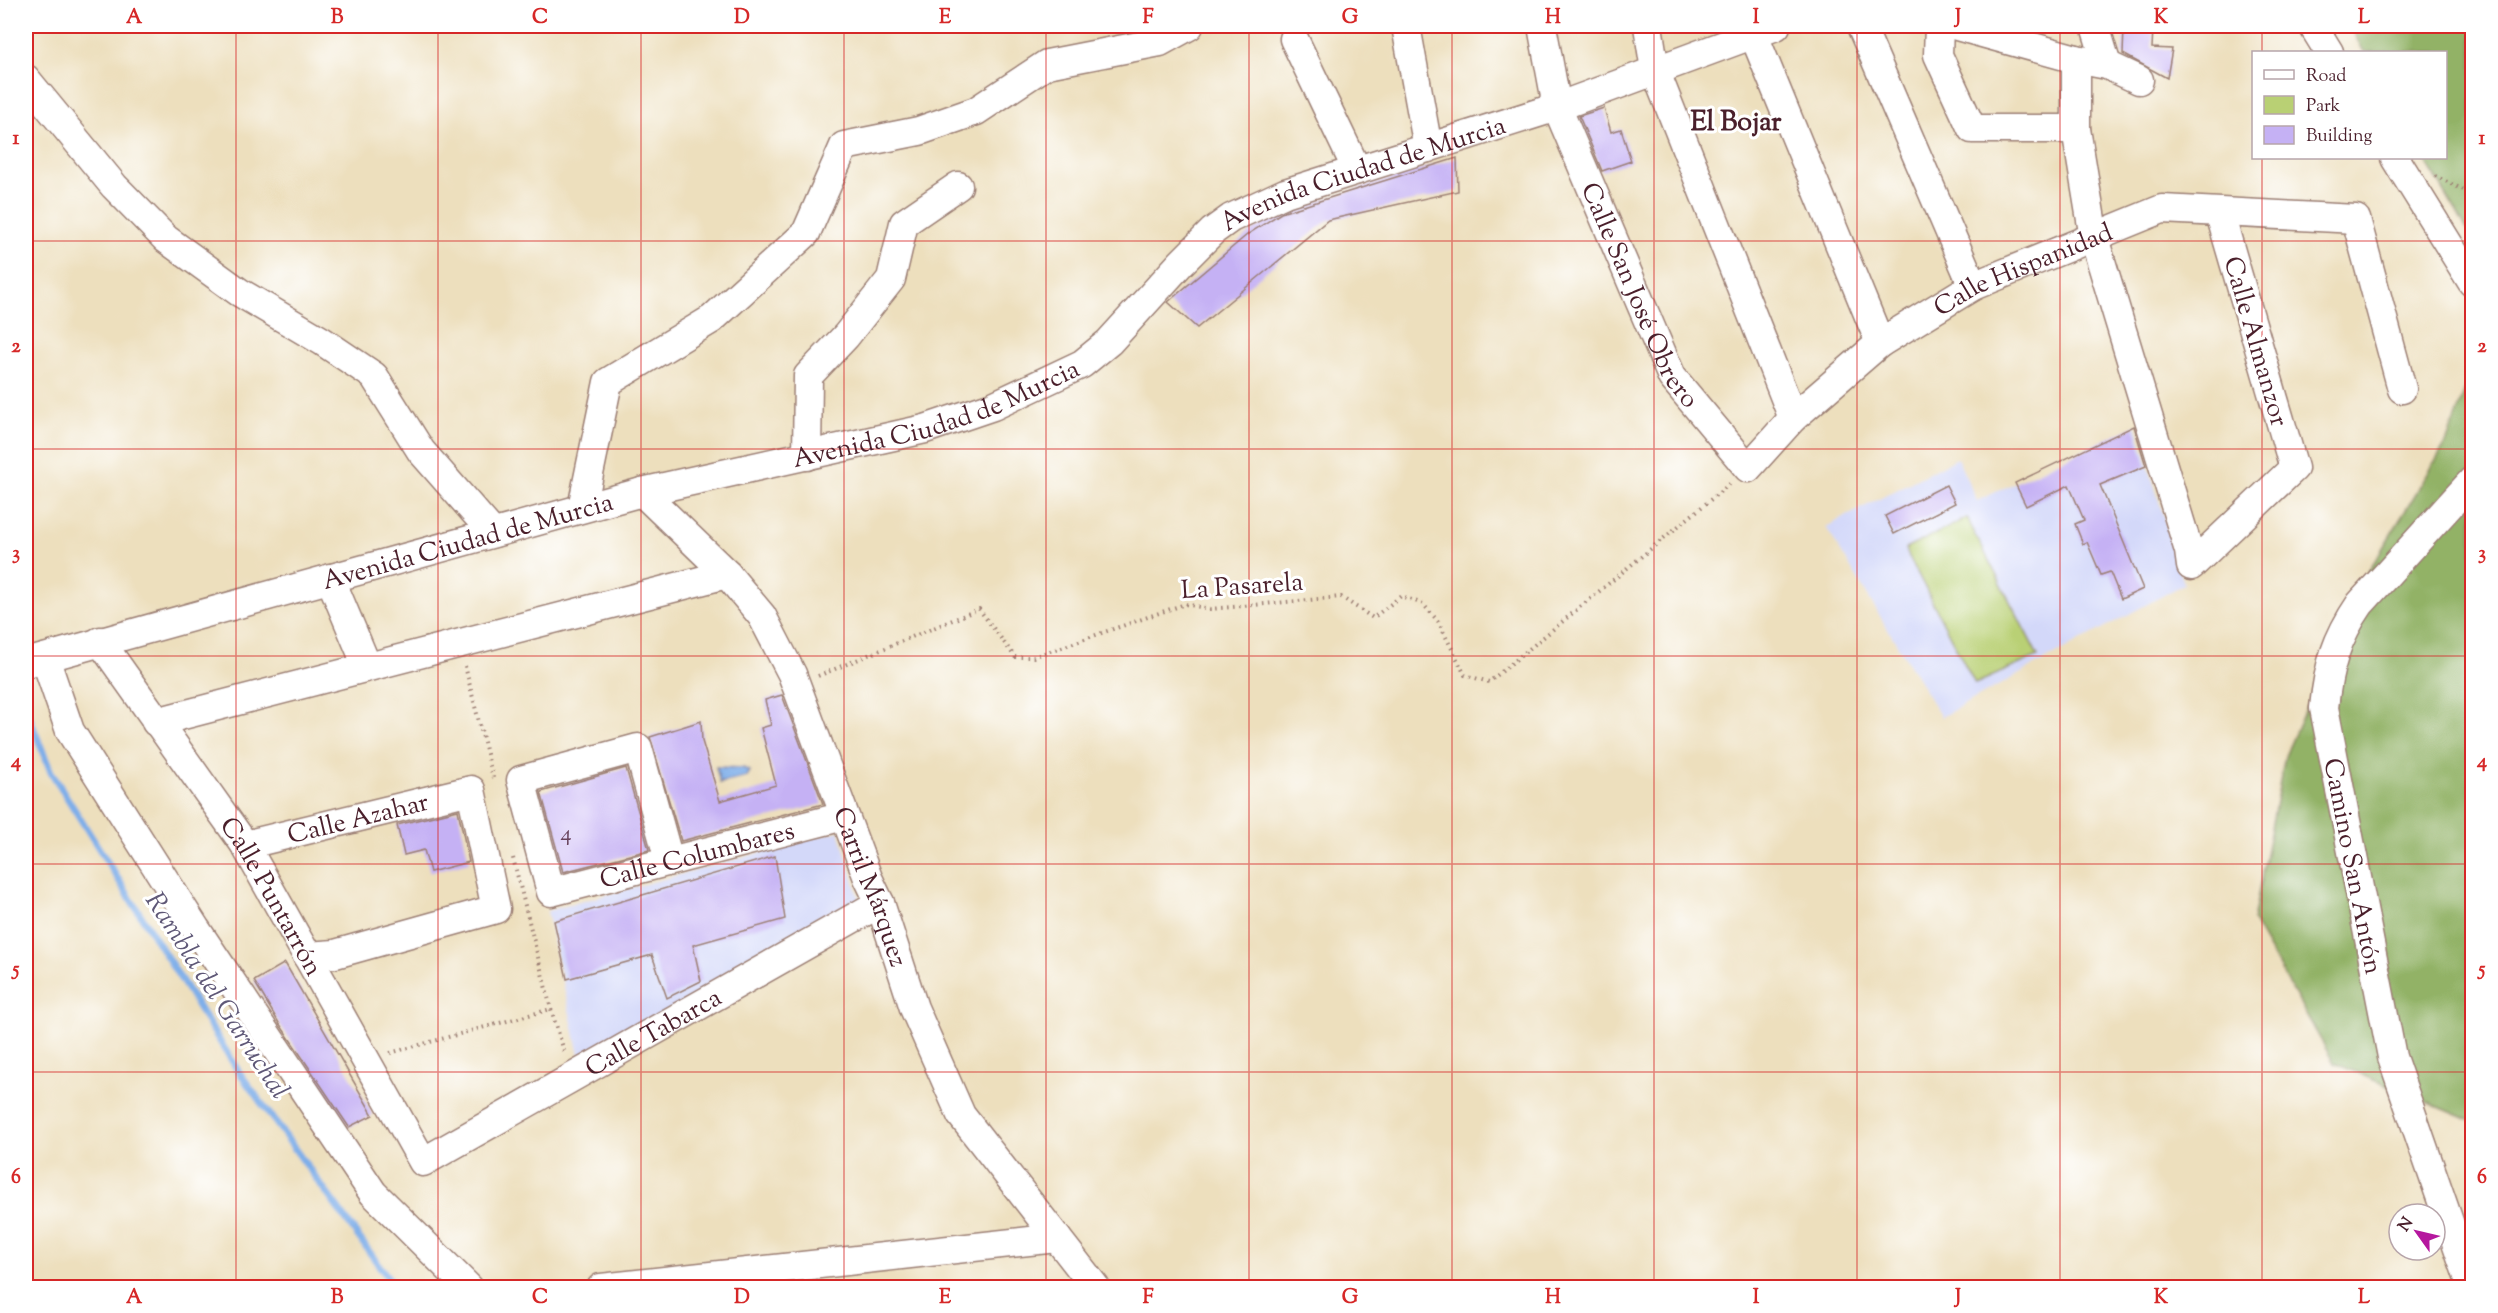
<svg xmlns="http://www.w3.org/2000/svg" width="2498" height="1313" font-family="'Sorts Mill Goudy',serif">
	<rect width="100%" height="100%" fill="#fff"/>
	<filter id="ink" filterUnits="userSpaceOnUse"><feTurbulence type="fractalNoise" baseFrequency=".0167" numOctaves="2"/><feDisplacementMap in="SourceGraphic" scale="12" xChannelSelector="R" yChannelSelector="G"/><feConvolveMatrix kernelMatrix="1 2 1 2 8 2 1 2 1" color-interpolation-filters="sRGB"/></filter>
	<filter id="wash" filterUnits="userSpaceOnUse"><feTurbulence type="fractalNoise" baseFrequency=".008" numOctaves="4" result="noise"/><feDisplacementMap in="SourceGraphic" scale="24" xChannelSelector="R" yChannelSelector="G"/><feGaussianBlur stdDeviation="1.35" result="paint"/><feColorMatrix in="noise" values="0 0 0 0 0 0 0 0 0 0 0 0 0 0 0 0 0 1.4 0 .05"/><feComposite in="paint" operator="in"/></filter>
	<g filter="url(#wash)">
		<rect width="100%" height="100%" fill="#eddfbd"/>
		<!-- built -->
		<g fill="#d3d8f9">
			<path d="M2136,425l48,159 -243,133 -115,-190 131,-69 20,43z"/>
			<path d="M839,831l22,75 -280,158 -34,-153z"/>
		</g>
		<!-- green -->
		<path fill="#b9d074" stroke="#827850" stroke-width="1.5" d="M1967,518l71,138 -63,28 -70,-135z"/>
		<!-- forest -->
		<g fill="#92b266" stroke="#6e6848" stroke-width="1.5">
			<path d="M2350,26h122v212l-48,-80h22v-106h-82z"/>
			<path d="M2472,370v751l-138,-58 -81,-142 32,-165 72,-166 89,-146z"/>
		</g>
		<!-- water -->
		<path fill="#7eaee9" stroke="#64668a" stroke-width="1.5" d="M716,767l27,1 7,3 -3,6 -27,6z"/>
		<g fill="none" stroke-linecap="round" stroke-linejoin="round">
			<!-- stream -->
			<path stroke="#7eaee9" stroke-width="7" d="M26,709l25,63 188,300 150,207 11,9"/>
		</g>
		<g id="blocks">
			<!-- building -->
			<g fill="#c5b1f4">
				<path d="M2124,28l29,1 -1,19 20,1 -5,29 -44,-24z"/>
				<path d="M1604,108l7,24 10,-3 10,32 -29,10 -23,-55z"/>
				<path d="M1457,158l1,33 -130,29 -131,108 -29,-26 80,-68 33,-21z"/>
				<path d="M2134,426l12,40 -46,19 43,104 -22,10 -11,-27 -9,3 -14,-33 -4,2 -8,-20 9,-4 -15,-35 -43,21 -11,-23z"/>
				<path d="M1946,485l9,18 -61,31 -9,-18z"/>
				<path d="M782,695l41,109 -142,37 -31,-104 51,-16 1,20 18,60 56,-16 -15,-57 10,-3 -6,-25z"/>
				<path d="M626,768l23,82 -86,22 -22,-80z"/>
				<path d="M458,810l11,52 -39,10 -6,-22 -20,5 -7,-30z"/>
				<path d="M775,856l10,63 -92,26 8,36 -34,17 -15,-43 -85,24 -13,-58z"/>
				<path d="M285,963l88,152 -24,12 -70,-104 -25,-42z"/>
			</g>
		</g>
	</g>
	<g filter="url(#ink)">
		<use href="#blocks" fill-opacity="0" stroke="#9c7f74" stroke-width="1.5"/>
		<g fill="none" stroke-linecap="round" stroke-linejoin="round">
			<defs>
				<g id="minor">
					<path d="M1406,26l22,122"/>
					<path id="s1" d="M1542,26l15,81 115,270 76,91 45,-50 87,-75 93,-57 189,-77 194,10 46,170"/>
					<path d="M1648,26l7,44 138,348"/>
					<path d="M1861,26l112,260"/>
					<path d="M1939,26l-1,29 34,74h104"/>
					<path d="M1957,26l119,33 31,6 32,15"/>
					<path d="M2095,26l12,39"/>
					<path d="M2313,26l16,26"/>
					<path d="M1753,33l127,310"/>
					<path d="M1294,39l63,131"/>
					<path d="M2076,59v70l18,109 95,313 2,15 103,-98 -74,-254"/>
					<path d="M26,79l88,107 52,53 73,53 83,49 52,35 47,75 72,82"/>
					<path d="M2395,158l77,124"/>
					<path d="M807,456l1,-80 38,-40 45,-57 13,-56 54,-37"/>
					<path id="s2" d="M642,492l85,82 35,42 30,58 76,204 12,25 34,105 47,107 135,173"/>
					<path d="M582,508l26,-126 104,-63 94,-86 38,-87 75,-15 57,-20 71,-47 113,-22 29,-16"/>
					<path d="M330,578l37,88"/>
					<path id="s3" d="M100,641l145,204 178,317 457,-259"/>
					<path d="M45,658l25,73 126,198 177,264 96,95"/>
					<path id="s4" d="M26,663l616,-171 283,-63 68,-23 89,-42 27,-22 72,-79 32,-32 18,-13 54,-25 272,-86 219,-81"/>
					<path d="M156,722l571,-148"/>
					<path id="s5" d="M245,845l226,-55 25,119 -161,45 -28,2"/>
					<path id="s6" d="M669,860l-31,-112 -117,32 30,112 293,-76"/>
					<path d="M601,1288l456,-50"/>
					<path d="M2472,1288l-80,-231 -68,-349c4,-41 12,-69 36,-104l112,-123"/>
				</g>
			</defs>
			<!-- minor casing -->
			<use href="#minor" stroke="#9c7f74" stroke-width="31"/>
			<!-- path -->
			<g stroke="#9c7f74" stroke-width="4" stroke-dasharray="1.5 4.5" stroke-linecap="butt">
				<path d="M2435,176l37,18"/>
				<path d="M465,666l28,112"/>
				<path d="M818,676l161,-67 36,48h18l152,-53 25,5 131,-12 32,21 28,-22 22,8 15,17 27,54 24,7 243,-200"/>
				<path d="M513,858l38,151 14,45"/>
				<path d="M390,1053l161,-44"/>
			</g>
			<!-- minor -->
			<use href="#minor" stroke="#fff" stroke-width="28"/>
		</g>
	</g>
	<!-- grid -->
	<path fill="none" stroke="#d62828" stroke-width="1.5" stroke-opacity="0.55" d="M236,26v1262M438,26v1262M641,26v1262M844,26v1262M1046,26v1262M1249,26v1262M1452,26v1262M1654,26v1262M1857,26v1262M2060,26v1262M2262,26v26M2262,158v1130M26,241h2446M26,449h2446M26,656h2446M26,864h2446M26,1072h2446"/>
	<g text-anchor="middle" stroke-width="6" stroke-linejoin="round" paint-order="stroke">
		<!-- number labels -->
		<g font-size="22" fill="#69445d">
			<text x="566" y="840">4</text>
		</g>
		<!-- street labels -->
		<g font-size="26" fill="#4a1f2b" stroke="#fff">
			<text dy="9" stroke="none"><textPath href="#s4" startOffset="1448">Avenida Ciudad de Murcia</textPath></text>
			<text dy="9" stroke="none"><textPath href="#s1" startOffset="838">Calle Hispanidad</textPath></text>
			<text dy="9" stroke="none"><textPath href="#s1" startOffset="288">Calle San José Obrero</textPath></text>
			<text transform="translate(2257 341) rotate(74)" y="9">Calle Almanzor</text>
			<text dy="9" stroke="none"><textPath href="#s4" startOffset="944">Avenida Ciudad de Murcia</textPath></text>
			<text dy="9" stroke="none"><textPath href="#s4" startOffset="458">Avenida Ciudad de Murcia</textPath></text>
			<text transform="translate(1242 585) rotate(-4)" y="9">La Pasarela</text>
			<text dy="9" stroke="none"><textPath href="#s5" startOffset="116">Calle Azahar</textPath></text>
			<text dy="9" stroke="none"><textPath href="#s6" startOffset="504">Calle Columbares</textPath></text>
			<text transform="translate(2354 866) rotate(79)" y="9">Camino San Antón</text>
			<text dy="9" stroke="none"><textPath href="#s2" startOffset="465">Carril Márquez</textPath></text>
			<text dy="9" stroke="none"><textPath href="#s3" startOffset="308">Calle Puntarrón</textPath></text>
			<text dy="9" stroke="none"><textPath href="#s3" startOffset="878">Calle Tabarca</textPath></text>
		</g>
		<!-- neighbourhood labels -->
		<g font-size="27" font-weight="bold" fill="#4a1f2b" stroke="#fff">
			<text x="1736" y="130">El Bojar</text>
		</g>
		<!-- water labels -->
		<g font-size="27" font-style="italic" fill="#5f5877" stroke="#fff">
			<text transform="translate(218 995) rotate(57)" y="9">Rambla del Garruchal</text>
		</g>
	</g>
	<!-- margin -->
	<rect width="2498" height="1313" fill="none" stroke="#fff" stroke-width="66"/>
	<!-- legend -->
	<rect x="2252" y="51" width="195" height="108" fill="#ffffff" stroke="#b7a5aa" stroke-width="1.5"/>
	<rect x="2264" y="70" width="30" height="9" fill="#ffffff" stroke="#b7a5aa" stroke-width="1.5"/>
	<text x="2306" y="81" font-size="18" fill="#4a1f2b">Road</text>
	<rect x="2264" y="96" width="30" height="18" fill="#b9d074" stroke="#b7a5aa" stroke-width="1.5"/>
	<text x="2306" y="111" font-size="18" fill="#4a1f2b">Park</text>
	<rect x="2264" y="126" width="30" height="18" fill="#c5b1f4" stroke="#b7a5aa" stroke-width="1.5"/>
	<text x="2306" y="141" font-size="18" fill="#4a1f2b">Building</text>
	<!-- north arrow -->
	<g transform="translate(2417 1232) rotate(304)"><circle r="28" fill="#ffffff" stroke="#b7a5aa" stroke-width="1.5"/>
	<path d="M0-4.5L10 22L0 15L-10 22Z" fill="#b5179e"/>
	<text y="-9" font-size="16" font-weight="bold" text-anchor="middle" fill="#4a1f2b">N</text>
	</g>
	<rect x="33" y="33" width="2432" height="1247" fill="none" stroke="#d62828" stroke-width="2"/>
	<g font-size="20" text-anchor="middle" font-weight="bold" fill="#d62828">
		<text x="134" y="23">A</text>
		<text x="337" y="23">B</text>
		<text x="540" y="23">C</text>
		<text x="742" y="23">D</text>
		<text x="945" y="23">E</text>
		<text x="1148" y="23">F</text>
		<text x="1350" y="23">G</text>
		<text x="1553" y="23">H</text>
		<text x="1756" y="23">I</text>
		<text x="1958" y="23">J</text>
		<text x="2161" y="23">K</text>
		<text x="2364" y="23">L</text>
		<text x="16" y="144">1</text>
		<text x="2482" y="144">1</text>
		<text x="16" y="352">2</text>
		<text x="2482" y="352">2</text>
		<text x="16" y="559">3</text>
		<text x="2482" y="559">3</text>
		<text x="16" y="767">4</text>
		<text x="2482" y="767">4</text>
		<text x="16" y="975">5</text>
		<text x="2482" y="975">5</text>
		<text x="16" y="1183">6</text>
		<text x="2482" y="1183">6</text>
		<text x="134" y="1303">A</text>
		<text x="337" y="1303">B</text>
		<text x="540" y="1303">C</text>
		<text x="742" y="1303">D</text>
		<text x="945" y="1303">E</text>
		<text x="1148" y="1303">F</text>
		<text x="1350" y="1303">G</text>
		<text x="1553" y="1303">H</text>
		<text x="1756" y="1303">I</text>
		<text x="1958" y="1303">J</text>
		<text x="2161" y="1303">K</text>
		<text x="2364" y="1303">L</text>
	</g>
</svg>
